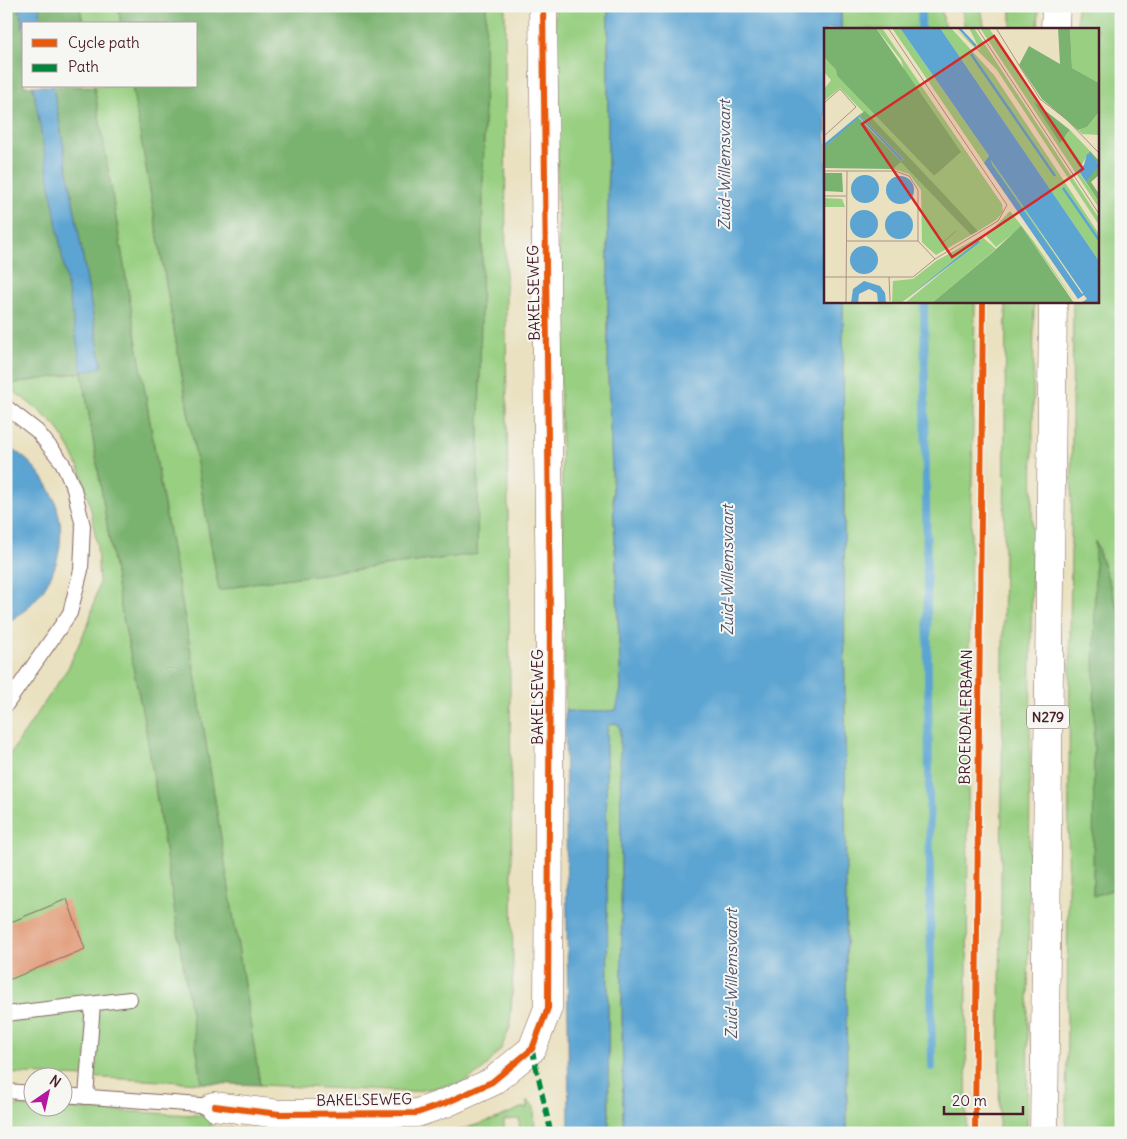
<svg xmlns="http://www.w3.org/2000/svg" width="1127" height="1139" font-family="Delius,sans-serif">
	<rect width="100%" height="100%" fill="#f6f6f2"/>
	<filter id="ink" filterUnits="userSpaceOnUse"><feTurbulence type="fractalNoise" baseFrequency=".02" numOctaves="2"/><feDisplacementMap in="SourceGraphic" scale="10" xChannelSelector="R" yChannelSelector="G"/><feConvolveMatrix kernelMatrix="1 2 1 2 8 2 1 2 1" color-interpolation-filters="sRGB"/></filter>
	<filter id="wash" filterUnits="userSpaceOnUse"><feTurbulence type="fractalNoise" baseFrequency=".0096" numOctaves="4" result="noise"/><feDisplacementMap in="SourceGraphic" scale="20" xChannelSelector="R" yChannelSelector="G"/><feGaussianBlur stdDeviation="1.12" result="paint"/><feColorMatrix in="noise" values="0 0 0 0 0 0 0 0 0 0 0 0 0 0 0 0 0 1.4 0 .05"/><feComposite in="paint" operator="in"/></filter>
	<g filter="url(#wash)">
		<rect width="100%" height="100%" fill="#eae1c0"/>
		<!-- green -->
		<g fill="#98cf81" stroke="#717756">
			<path d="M80,6h38l3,18h-38z"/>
			<path d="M486,6h19l1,313 7,656 -3,52 -9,22 -19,22 -22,13 -51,8 -149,-7 -64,-405 -34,-186 -68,-408h38l87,505 33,-8 225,-29z"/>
			<path d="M555,6h53v369l13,314 -1,12 -4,9 -19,2 -32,-1z"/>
			<path d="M841,6h100l4,23h-104z"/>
			<path d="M961,6h20l3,19 5,4h-24z"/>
			<path d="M1011,6h28l-1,23h-27z"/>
			<path d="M1077,6h44v612l-25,-75 -3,353 28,-9v241l-29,1 -2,4h-24l7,-832h25v-272h-21z"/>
			<path d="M843,301h132l-6,357 -3,475h-119z"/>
			<path d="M1006,301h28l-7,832h-28z"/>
			<path d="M82,372l37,226 27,132 56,353 -196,-10v-313l62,-92 21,-46 10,-39 -2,-37 -6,-36 -8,-33 -13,-28 -13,-22 -20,-18 -31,-24z"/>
			<path d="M611,723l7,1 2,4 3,405h-14l-3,-387 2,-21z"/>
			<path d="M527,1100l7,7 1,26h-15l-1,-14 -15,1v13h-53l47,-15 23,-10h6z"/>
			<path d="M6,1105l205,11v11l47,3 5,3h-257z"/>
		</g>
		<!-- forest -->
		<g fill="#7ab26f" stroke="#62684d">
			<path d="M6,6h13l5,26v54h9l69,281 -49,-281h41l68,408 34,186 64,405 -58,-2 -56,-353 -27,-132 -37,-226 -76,13z"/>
			<path d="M39,6h41l3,18h-41z"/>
			<path d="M118,6h368l-9,548 -225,29 -33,8 -87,-505h64v-62h-75z"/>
			<path d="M1095,541l26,77v269l-28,9z"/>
		</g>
		<!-- water -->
		<g fill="#5ca4d2" stroke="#53627e">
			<path d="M19,6h20l3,18h-18v8z"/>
			<path d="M608,6h233v23h-15v272h17l4,832h-224l-3,-393v-12l-2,-4 -3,-1 -7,2 -2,21 3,387h-40l-4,-422 32,1 19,-2 5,-21 -13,-314z"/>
			<path d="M33,86h20l49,281 -20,5z"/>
			<path d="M6,446c13,6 24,16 33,27 40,50 22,120 -33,150z"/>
			<path d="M1121,1128v5h-31l1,-4z"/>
		</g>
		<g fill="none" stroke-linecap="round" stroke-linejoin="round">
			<!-- stream -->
			<g stroke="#5ca4d2" stroke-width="8">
				<path d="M921,14v15"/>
				<path d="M924,301l8,766"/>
			</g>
		</g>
		<g id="blocks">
			<!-- building -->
			<path fill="#e0946f" d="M67,899l18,50 -79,32v-57z"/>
		</g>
	</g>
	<g filter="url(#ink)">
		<use href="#blocks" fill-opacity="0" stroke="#82635f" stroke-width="1"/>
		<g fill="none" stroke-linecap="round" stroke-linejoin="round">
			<defs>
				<g id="lane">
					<path d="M6,407l31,24 25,31 12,27 9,37 -2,44 -11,43 -64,92"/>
					<path d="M6,1014l124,-15"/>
					<path d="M6,1091l26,2"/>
					<path d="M62,1095l152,11"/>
					<path d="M86,1097l7,-93"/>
				</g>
				<path id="street" d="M214,1106l65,8 138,-1 29,-10 46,-21 40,-33 16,-41 2,-392 -7,-610"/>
				<g id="primary">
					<path d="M1055,29l1,-23"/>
					<path d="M1044,1133l9,-832"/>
				</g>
			</defs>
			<!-- lane casing -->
			<use href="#lane" stroke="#82635f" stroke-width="16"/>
			<!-- street casing -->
			<use href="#street" stroke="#82635f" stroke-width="29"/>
			<!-- primary casing -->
			<use href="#primary" stroke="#82635f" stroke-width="29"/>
			<!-- lane -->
			<use href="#lane" stroke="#fff" stroke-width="14"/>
			<!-- street -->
			<use href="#street" stroke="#fff" stroke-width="28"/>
			<!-- primary -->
			<use href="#primary" stroke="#fff" stroke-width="28"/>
			<!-- quiet -->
			<path stroke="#00873e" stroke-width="5" stroke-dasharray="10 5" stroke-linecap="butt" d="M532,1049l19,84"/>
			<defs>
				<g id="cycleway">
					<path d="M214,1106l65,8 138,-1 29,-10 46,-21 40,-33 16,-41 2,-392 -7,-610"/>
					<path d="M975,1133l8,-832"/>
				</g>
			</defs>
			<!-- cycleway casing -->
			<use href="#cycleway" stroke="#f6f6f2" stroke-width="9"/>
			<!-- cycleway -->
			<use href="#cycleway" stroke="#e8590c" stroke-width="6"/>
		</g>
	</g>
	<g text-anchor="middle" stroke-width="4" stroke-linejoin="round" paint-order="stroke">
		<!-- shield labels -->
		<rect fill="#f6f6f2" stroke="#7e6067" stroke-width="1" x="1027" y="705.5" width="42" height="23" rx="4"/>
		<g font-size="14" font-weight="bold" fill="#4a1f2b">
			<text x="1048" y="722">N279</text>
		</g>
		<!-- street labels -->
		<g font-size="15" fill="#4a1f2b" stroke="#f6f6f2">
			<text transform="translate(534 293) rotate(-91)" y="5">BAKELSEWEG</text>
			<text transform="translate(538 697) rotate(-90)" y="5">BAKELSEWEG</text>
			<text transform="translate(966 717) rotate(-89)" y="5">BROEKDALERBAAN</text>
			<text transform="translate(364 1100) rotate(-1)" y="5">BAKELSEWEG</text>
		</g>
		<!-- water labels -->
		<g font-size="16" font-style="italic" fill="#51546e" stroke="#f6f6f2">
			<text transform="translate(724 165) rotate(-90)" y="6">Zuid-Willemsvaart</text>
			<text transform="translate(727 570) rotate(-90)" y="6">Zuid-Willemsvaart</text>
			<text transform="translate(731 974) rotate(-90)" y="6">Zuid-Willemsvaart</text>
		</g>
	</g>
	<!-- overview -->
	<g transform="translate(824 28)">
		<rect width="275" height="275" fill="#eae1c0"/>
		<path d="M52,0h6l120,176 1,8 -7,8 -18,11 -138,-143 -16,13v-12l7,-9 -7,-8v-15l12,13 1,6 97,100 3,-3 -36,-113zM68,0h8l89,128 -1,5 -4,2zM116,0h11l43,47 105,159v27zM131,0l25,22 -11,-22h5l125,190v7l-102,-155zM156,0h9l53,81 -8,-6 32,33 4,-6 20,21 -12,20 21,31v6zM246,0h29v55l-27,-15zM275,84v23l-17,-1 -4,-4 9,-3zM77,133l36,37 34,37 -35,20 -9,-8 -5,-5 -1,-52 -12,-16 -16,-5zM166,133l3,1 89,132h-1zM0,170l18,1 3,8h-21zM186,183l24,31 42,61 -55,-76 -25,20 -10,-11zM157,208l15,13 -64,54h-27l76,-63 -80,63h-15l6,-1 1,-21 20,-2 23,-18z" fill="#98cf81"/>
		<path d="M0,0h52l85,124 -27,24 -97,-100 -1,-6 -12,-13zM234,0h12l2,40 27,15v29l-12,15 -9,3 -36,-31 -23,-34 10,-19 31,18zM209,73l37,29 -10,13zM41,83l73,77 40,43 -7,4 -70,-73 -8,7 -69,-1v-20l34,-31 43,44 2,-2 -44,-44zM266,123l9,10v14l-8,7 8,12v8l-13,-20 12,-19 -10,-9zM0,145h18l1,19 -19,-1zM197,198l53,77h-142l61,-51z" fill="#7ab26f"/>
		<path d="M76,0h40l159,233v42h-18l6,-4 -3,-4 -6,4 -94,-136 5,-7zM167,132l92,133 -1,1 -90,-130zM35,87l44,44 -2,2 -42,-44 -35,31v-4zM263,126h4l8,11 -13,17 -8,-12 6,-5zM27 161a14 14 0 1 1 28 0a14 14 0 1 1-28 0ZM62 162a14 14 0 1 1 28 0a14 14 0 1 1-28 0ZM26 196a14 14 0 1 1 28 0a14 14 0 1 1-28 0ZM61 197a14 14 0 1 1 28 0a14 14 0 1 1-28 0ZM154,213l2,1 -79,61zM26 232a14 14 0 1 1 28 0a14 14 0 1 1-28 0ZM40,253l16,5 5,7 1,10h-8l-1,-10 -8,-4 -10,5 -1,9h-7l2,-14z" fill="#5ca4d2" fill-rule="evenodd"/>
		<path fill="none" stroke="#5ca4d2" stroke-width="2.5" d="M135,0l17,18M147,26l84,122M239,160l36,52"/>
		<path fill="none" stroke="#aa9384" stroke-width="1" d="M153,0l122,186M172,0l44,71 26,20 33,34M0,75l16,-14 16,18 -32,29M0,143h71l14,5 9,14v51l17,18M0,168h22M22,213h72M117,216l15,-13M0,249h89l22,-18 63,-38 9,-16 -119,-177M65,249l1,24M22,275l1,-132"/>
		<path fill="#d62828" fill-opacity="0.15" stroke="#d62828" stroke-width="2.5" d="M170,8l89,133 -131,88 -90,-133z"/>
		<rect width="275" height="275" fill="none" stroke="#4a1f2b" stroke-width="2.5"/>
	</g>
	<!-- margin -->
	<rect width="1127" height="1139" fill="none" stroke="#f6f6f2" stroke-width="25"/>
	<!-- legend -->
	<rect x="22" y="22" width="175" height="65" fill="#f6f6f2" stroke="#b1a0a2"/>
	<rect x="32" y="39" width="25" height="8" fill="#e8590c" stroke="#b1a0a2"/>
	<text x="68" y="48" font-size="15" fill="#4a1f2b">Cycle path</text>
	<rect x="32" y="64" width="25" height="8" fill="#00873e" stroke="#b1a0a2"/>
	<text x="68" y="72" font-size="15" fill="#4a1f2b">Path</text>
	<!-- north arrow -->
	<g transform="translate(48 1092) rotate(34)"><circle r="24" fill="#f6f6f2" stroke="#b1a0a2"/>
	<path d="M0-4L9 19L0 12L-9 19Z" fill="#b5179e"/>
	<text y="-8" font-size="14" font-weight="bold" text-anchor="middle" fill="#4a1f2b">N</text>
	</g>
	<!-- scale -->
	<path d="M944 1106v8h79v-8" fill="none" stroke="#4a1f2b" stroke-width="2.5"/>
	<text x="952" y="1106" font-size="15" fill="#4a1f2b" stroke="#f6f6f2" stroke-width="4" paint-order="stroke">20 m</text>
</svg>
